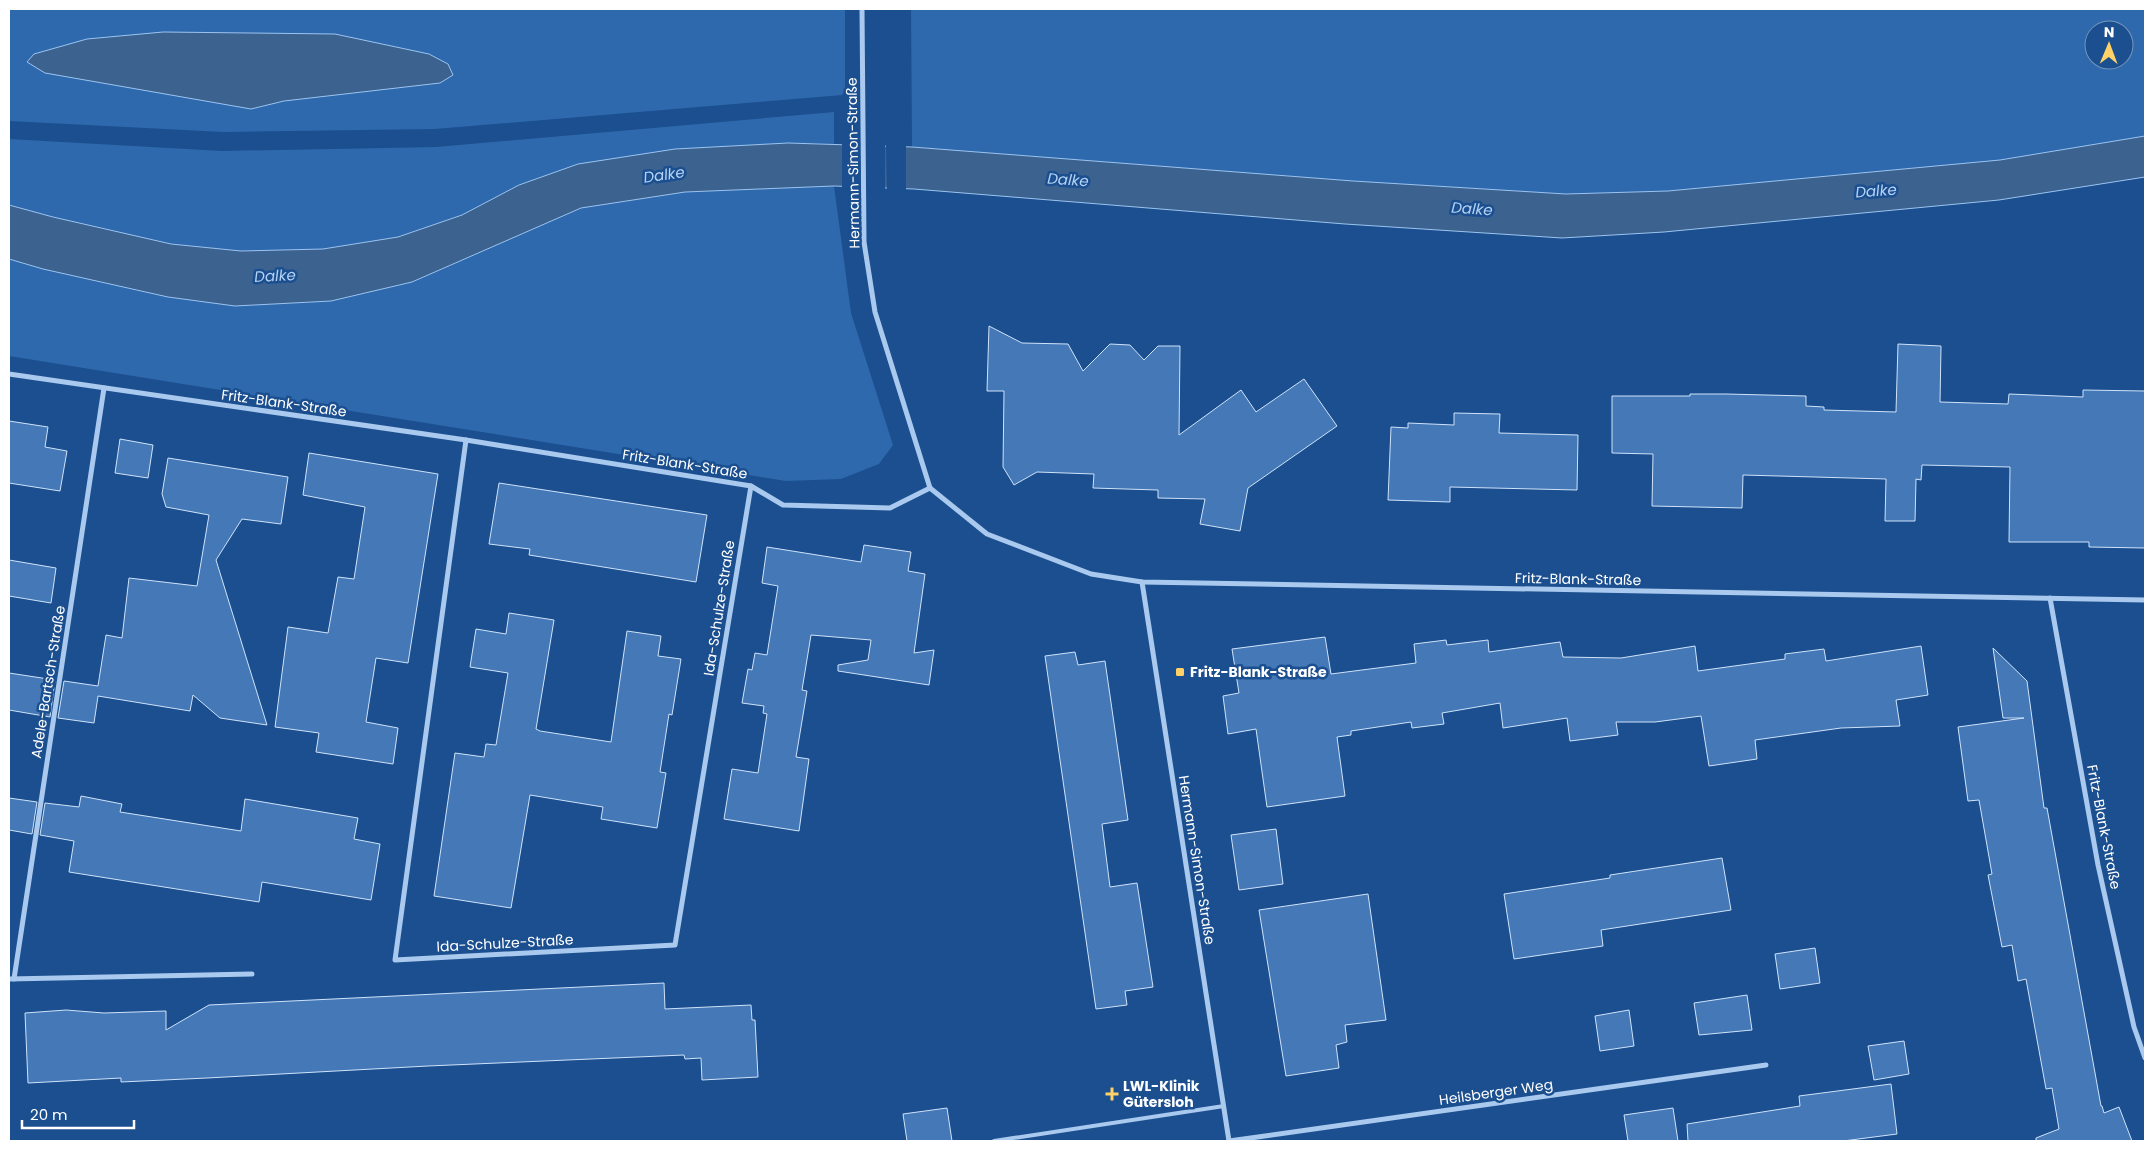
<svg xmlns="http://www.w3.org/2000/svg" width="2154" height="1150" font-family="Poppins,sans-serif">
	<rect width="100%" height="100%" fill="#1b4f8f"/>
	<!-- green -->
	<g fill="#2e69ad" fill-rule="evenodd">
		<path d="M9,9h836v82l-3,4 -407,34 -212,3 -214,-11zM34,54l250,47 -33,8z"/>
		<path d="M911,9h1234v127l-145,24 -332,31 -102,3 -213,-13 -441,-34zM2094,30h30v30h-30z"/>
		<path d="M834,112v32l-46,-1 -210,21 -59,21 -57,30 -64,22 -75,12 -82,2 -70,-7 -118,-27 -44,-12v-66l213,12 214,-4z"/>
		<path d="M834,186l17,127 42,132 -14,19 -38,15 -55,2 -777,-125v-97l34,10 192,37 96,-5 81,-19 169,-74 104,-16z"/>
	</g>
	<!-- water -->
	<g fill="#3c6290" stroke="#9cc4f0">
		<path d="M163,32l172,2 94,20 19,10 5,11 -13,8 -156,18 -33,8 -206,-36 -18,-11 7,-8 53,-15z"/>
		<path d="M2145,136v41l-146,23 -335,32 -102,6 -217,-14 -431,-35 -80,-3 -149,6 -104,16 -169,74 -81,19 -96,5 -67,-9 -125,-28 -34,-10v-54l44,12 118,27 70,7 82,-2 75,-12 64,-22 57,-30 59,-21 97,-15 113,-6 124,4 441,34 213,13 102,-3 332,-31z"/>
	</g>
	<!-- pier -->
	<g fill="#1b4f8f">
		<path d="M842,142l43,2v47l-43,-3z"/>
		<path d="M886,144h20v48l-19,-1z"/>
	</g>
	<!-- building -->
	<g fill="#4478b7" stroke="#cfe3fa">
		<path d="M989,326l33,17 46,1 15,27 27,-27 20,1 14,15 14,-14h22l-1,89 62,-45 15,22 48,-33 33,47 -89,62 -8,43 -40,-7 5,-25 -47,-1v-8l-65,-2 1,-14 -57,-2 -23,13 -11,-18 1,-76h-17z"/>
		<path d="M1898,344l43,2 -1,56 68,2 1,-10 74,3v-7l62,1v157l-56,-1v-5h-80l1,-75 -88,-2 -1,15 -5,-1 -1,42h-30l1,-42 -143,-4 -1,33 -90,-2 1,-52 -41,-1v-57h78v-2h36l80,2v10l18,1v3l72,2z"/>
		<path d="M1454,413l46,1 -1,19 79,2 -1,55 -127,-3v15l-62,-2 3,-73 17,1v-5l46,2z"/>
		<path d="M9,421l39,6 -3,20 22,4 -7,40 -51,-8z"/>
		<path d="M120,439l33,6 -5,33 -33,-5z"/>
		<path d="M309,453l129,21 -30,189 -32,-5 -10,64 32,6 -5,36 -77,-12 3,-19 -44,-6 13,-100 40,6 10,-56 16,2 11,-72 -62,-12z"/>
		<path d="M168,458l120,19 -7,47 -39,-5 -26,41 51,165 -47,-7 -27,-23 -3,16 -92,-15 -4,27 -36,-5 6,-37 34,5 8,-51 16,3 7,-60 68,8 12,-71 -43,-8 -4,-13z"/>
		<path d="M499,483l208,32 -11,67 -167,-27 1,-6 -41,-5z"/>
		<path d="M864,545l47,7 -3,19 17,3 -11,79 20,-3 -5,35 -91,-14v-6l30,-5 3,-20 -60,-5 -9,55 5,1 -11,66 13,2 -10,72 -75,-12 8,-50 26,4 9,-59 -4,-1 1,-7 -22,-3 6,-34 4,1 3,-17 12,2 11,-69 -16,-3 5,-36 94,15z"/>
		<path d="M9,560l47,8 -5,35 -42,-7z"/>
		<path d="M509,613l45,7 -18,109 4,2 71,11 16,-111 34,5 -3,20 23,3 -9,56 -3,-1 -9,58 6,1 -9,55 -56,-9 2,-12 -73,-12 -19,113 -77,-12 21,-143 29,4 2,-13 10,1 12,-72 -38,-6 6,-38 30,5z"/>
		<path d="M1325,637l6,37 85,-11 -2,-19 32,-4 1,5 41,-5 1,12 71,-10 3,15 58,1 74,-12 3,25 87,-12v-5l39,-5 2,12 95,-15 7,49 -32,5 4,26 -59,2 -86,12 2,19 -48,7 -8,-50 -46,6h-39l2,13 -48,6 -3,-23 -64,10 -3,-25 -58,10 2,11 -32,4 -1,-6 -60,9v4l-14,2 8,59 -78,11 -11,-78 -28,5 -5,-38 16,-3 -7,-44z"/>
		<path d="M1993,648l34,33 17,127h3l54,298h1l2,7 15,-6 13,34h-96v-3l23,-9 -7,-41 -6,1 -20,-110 -8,2 -6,-36 -10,2 -14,-72 4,-1 -13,-74 -11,1 -10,-74 66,-9h-21z"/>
		<path d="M1075,652l3,13 27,-4 23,159 -26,4 8,63 27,-4 16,104 -28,4 2,14 -31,4 -51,-353z"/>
		<path d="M9,673l46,7 -5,37 -41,-7z"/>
		<path d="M81,796l41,8 -2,8 121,19 4,-32 113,19 -4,21 26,5 -9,56 -109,-18 -3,20 -190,-30 5,-31 -34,-6 5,-32 34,4z"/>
		<path d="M9,798l28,4 -5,32 -23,-4z"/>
		<path d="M1276,829l7,55 -44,6 -8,-55z"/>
		<path d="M1722,858l9,52 -130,20 2,16 -89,13 -10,-65 106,-16v-3z"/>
		<path d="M1368,894l18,126 -41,5 2,17 -11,3 3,23 -53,8 -27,-166z"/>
		<path d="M1815,948l5,35 -40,6 -5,-35z"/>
		<path d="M664,983l1,26 86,-4 1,15h3l3,57 -56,3 -1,-22 -16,1 -1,-4 -256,11 -221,12 -86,4v-4l-93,5 -3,-70 41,-3 38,3 62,-2v19l43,-25z"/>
		<path d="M1747,995l5,35 -53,5 -5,-32z"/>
		<path d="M1629,1010l5,36 -34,5 -5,-35z"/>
		<path d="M1904,1041l5,33 -35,6 -6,-34z"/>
		<path d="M1891,1084l6,50 -54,7h-155l-1,-17 113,-18 -1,-10z"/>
		<path d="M947,1108l5,33h-45l-4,-27z"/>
		<path d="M1673,1108l5,33h-50l-4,-26z"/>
	</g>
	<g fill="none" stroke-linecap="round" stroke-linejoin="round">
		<!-- lane -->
		<path stroke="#a9c9ee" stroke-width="4" d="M994,1141l230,-35"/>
		<!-- street -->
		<g stroke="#a9c9ee" stroke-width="5">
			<path d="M862,9l2,233 11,70 55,176"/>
			<path d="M9,374l457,66 285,46 32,19 107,3 40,-20"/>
			<path d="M466,440l-71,520 280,-15 76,-459"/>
			<path d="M930,488l57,46 104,40 51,8 1003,18"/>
			<path d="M1142,582l87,559"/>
			<path d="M2050,598l48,267 36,162 11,31"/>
			<path d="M9,979l243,-5"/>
			<path d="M14,979l90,-591"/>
			<path d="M1229,1141l537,-76"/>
		</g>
	</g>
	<!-- markers -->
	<g fill="#ffd166" stroke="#1b4f8f" stroke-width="2">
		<rect x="1175" y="667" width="10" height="10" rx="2.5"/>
		<path d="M1109.5 1086.5h5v5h5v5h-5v5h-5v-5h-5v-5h5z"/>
	</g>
	<g text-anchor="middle" stroke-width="5" stroke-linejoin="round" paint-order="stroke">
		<!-- street labels -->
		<g font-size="14" fill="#fff" stroke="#1b4f8f">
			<text transform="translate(853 163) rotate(-91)" y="5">Hermann-Simon-Straße</text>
			<text transform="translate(284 403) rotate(8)" y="5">Fritz-Blank-Straße</text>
			<text transform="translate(685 464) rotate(9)" y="5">Fritz-Blank-Straße</text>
			<text transform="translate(1578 579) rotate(1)" y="5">Fritz-Blank-Straße</text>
			<text transform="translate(719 608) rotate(-81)" y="5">Ida-Schulze-Straße</text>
			<text transform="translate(48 682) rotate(-81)" y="5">Adele-Bartsch-Straße</text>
			<text transform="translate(2104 827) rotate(79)" y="5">Fritz-Blank-Straße</text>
			<text transform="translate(1197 860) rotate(81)" y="5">Hermann-Simon-Straße</text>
			<text transform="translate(505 943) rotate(-3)" y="5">Ida-Schulze-Straße</text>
			<text transform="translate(1496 1092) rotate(-8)" y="5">Heilsberger Weg</text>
		</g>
		<!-- poi labels -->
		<g font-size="14" font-weight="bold" fill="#fff" stroke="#1b4f8f" text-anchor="start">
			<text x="1190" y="677">Fritz-Blank-Straße</text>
			<text x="1123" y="1091">LWL-Klinik<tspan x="1123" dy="16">Gütersloh</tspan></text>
		</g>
		<!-- water labels -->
		<g font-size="15" font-style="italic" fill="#b5d3f5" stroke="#1b4f8f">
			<text transform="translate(664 175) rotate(-8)" y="5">Dalke</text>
			<text transform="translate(1068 180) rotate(4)" y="5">Dalke</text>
			<text transform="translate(1876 191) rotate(-4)" y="5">Dalke</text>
			<text transform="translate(1472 209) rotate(4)" y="5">Dalke</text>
			<text transform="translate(275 276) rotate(-3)" y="5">Dalke</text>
		</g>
	</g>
	<!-- border -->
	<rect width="2154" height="1150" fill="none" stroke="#ffffff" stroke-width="20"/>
	<!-- north arrow -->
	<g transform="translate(2109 45) rotate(1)"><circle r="24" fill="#1b4f8f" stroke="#7695bc"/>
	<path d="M0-4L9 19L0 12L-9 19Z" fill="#ffd166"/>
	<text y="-8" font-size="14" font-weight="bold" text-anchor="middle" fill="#ffffff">N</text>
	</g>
	<!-- scale -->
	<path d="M22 1120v8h112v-8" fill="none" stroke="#ffffff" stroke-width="2.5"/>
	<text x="30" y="1120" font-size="15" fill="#ffffff" stroke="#1b4f8f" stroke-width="4" paint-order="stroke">20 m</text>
</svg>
